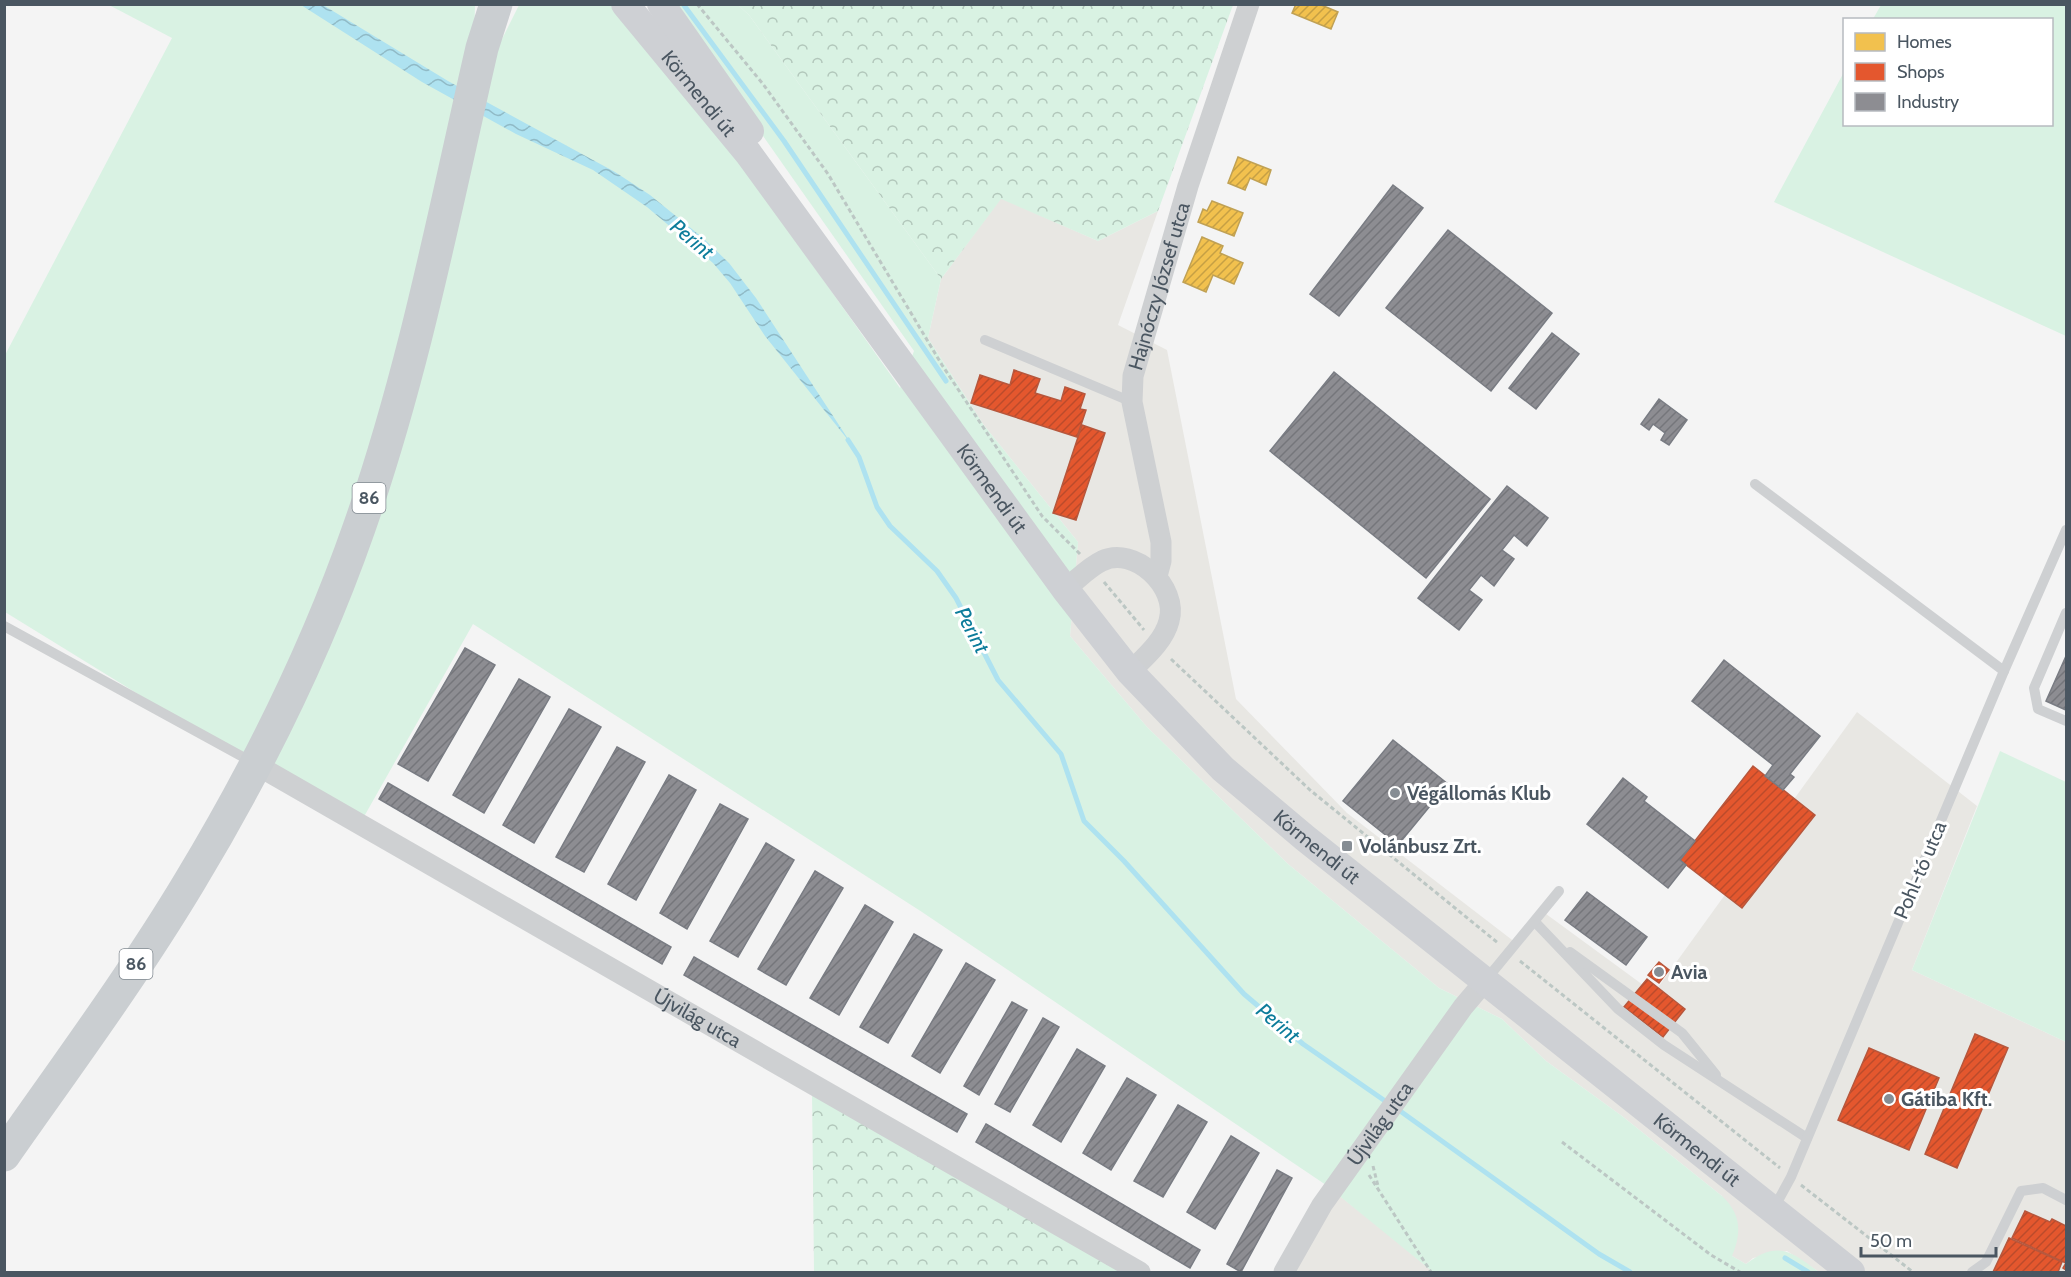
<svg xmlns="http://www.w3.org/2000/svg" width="2071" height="1277" font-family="Cabin,sans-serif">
	<defs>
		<pattern id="forest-crowns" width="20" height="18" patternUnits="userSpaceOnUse" patternTransform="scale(1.5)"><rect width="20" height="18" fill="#d9f2e3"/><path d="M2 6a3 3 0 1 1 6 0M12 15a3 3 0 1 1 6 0" fill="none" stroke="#b2c7bb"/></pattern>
		<pattern id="water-waves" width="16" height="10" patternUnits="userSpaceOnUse" patternTransform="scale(1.5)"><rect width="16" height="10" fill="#aee2f0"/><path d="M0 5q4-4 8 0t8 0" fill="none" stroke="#90bac6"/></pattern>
		<pattern id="homes-hatch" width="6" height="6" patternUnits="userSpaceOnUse" patternTransform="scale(1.5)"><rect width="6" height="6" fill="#f2c14e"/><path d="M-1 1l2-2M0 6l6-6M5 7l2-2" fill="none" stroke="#c6a044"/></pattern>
		<pattern id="shops-hatch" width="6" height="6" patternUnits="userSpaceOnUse" patternTransform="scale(1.5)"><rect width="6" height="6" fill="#e4572e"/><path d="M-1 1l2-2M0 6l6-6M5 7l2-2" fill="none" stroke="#bb4b2b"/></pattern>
		<pattern id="industry-hatch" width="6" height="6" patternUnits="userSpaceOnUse" patternTransform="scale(1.5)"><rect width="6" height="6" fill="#8d8d92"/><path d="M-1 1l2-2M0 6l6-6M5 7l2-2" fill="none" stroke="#75767b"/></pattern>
	</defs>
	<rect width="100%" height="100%" fill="#f4f4f4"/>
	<!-- commercial -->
	<g fill="#e8e7e3">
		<path d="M1001,198l97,43 60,-30 -40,114 49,25 69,349 111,114 173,133 22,-35 112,82 203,-281 120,94 -65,164 154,72v230h-247l-32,-21 -34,7 -7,6 -14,-8 -10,-60 -100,-80 -76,-55 -44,-42 -63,-31 -151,-124 -141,-137 -77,-91 8,-94 -95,-118 -55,-86 13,-59z"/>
		<path d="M1326,1185l64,51 43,36h-155z"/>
	</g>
	<!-- green -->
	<g fill="#d9f2e3">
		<path d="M613,4l89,105 198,279 14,-37 -243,-346h67l11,10 192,264 -13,59 55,86 95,118 -8,94 77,91 141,137 151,124 63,31 44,42 76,55 100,80c19,18 20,36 10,60l14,8c31,-24 45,-13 73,8h-386l-107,-87 -404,-273 -449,-288 -116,205 -352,-217 -1,-255 168,-319 -63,-33h366l-1,38 21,10 24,-48z"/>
		<path d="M1881,5h185v331l-292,-134 70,-130v52h208v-104l-179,-1z"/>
		<path d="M2000,751l66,31v260l-154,-72z"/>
	</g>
	<!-- forest -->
	<g fill="url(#forest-crowns)">
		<path d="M738,5h495l-75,206 -60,30 -97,-42 -60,80 -192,-264z"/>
		<path d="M812,1091l329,181h-327z"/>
	</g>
	<!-- water -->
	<path fill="url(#water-waves)" d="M301,5h22l125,76 167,91 35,23 53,43 26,25 27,35 96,147 -87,-109 -35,-53 -17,-20 -66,-56 -54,-37 -77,-36 -94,-52z"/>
	<!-- homes -->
	<g fill="url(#homes-hatch)" stroke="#c0a154" stroke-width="1.5">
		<path d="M1296,4h23l19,8 -7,17 -39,-16z"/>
		<path d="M1238,157l33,13 -5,15 -16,-7 -5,12 -17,-7z"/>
		<path d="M1212,201l31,12 -9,23 -36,-14 5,-13 4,2z"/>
		<path d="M1202,237l21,9 -3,7 23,10 -9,21 -21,-9 -7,17 -23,-10z"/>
	</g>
	<!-- shops -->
	<g fill="url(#shops-hatch)" stroke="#b6573d" stroke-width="1.5">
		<path d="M1014,370l26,9 -5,14 26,8 4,-14 20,7 -5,15 6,1 -9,27 -106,-34 9,-28 30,10z"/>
		<path d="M1082,425l23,8 -29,87 -23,-7z"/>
		<path d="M1753,766l62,49 -73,93 -62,-48z"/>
		<path d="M1659,962l10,8 -10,13 -11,-8z"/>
		<path d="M1647,979l38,30 -22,28 -39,-30z"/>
		<path d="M1975,1034l33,14 -51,120 -32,-14z"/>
		<path d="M1869,1048l70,30 -30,72 -71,-30z"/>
		<path d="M2025,1211l25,11 2,-3 14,7v44l-3,-2 3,-5 -54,-25z"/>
		<path d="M2009,1238l53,24 -4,10h-65z"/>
	</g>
	<!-- industry -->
	<g fill="url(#industry-hatch)" stroke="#797c83" stroke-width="1.5">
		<path d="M1393,185l30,23 -84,108 -29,-22z"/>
		<path d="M1448,230l104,83 -61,78 -105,-83z"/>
		<path d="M1552,333l27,21 -43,55 -27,-21z"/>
		<path d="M1334,372l156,127 -64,79 -156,-127z"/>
		<path d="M1659,399l28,21 -18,25 -8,-5 4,-7 -12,-9 -4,6 -8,-6z"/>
		<path d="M1507,486l41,32 -21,28 -13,-11 -12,15 12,9 -20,27 -13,-11 -12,15 13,10 -23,30 -41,-32z"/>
		<path d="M465,648l30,17 -67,116 -30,-17z"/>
		<path d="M2066,656v54l-20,-9z"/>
		<path d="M1724,660l96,76 -30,38 4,3 -11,13 -18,-14 8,-11 -81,-64z"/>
		<path d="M519,679l31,18 -66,116 -31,-18z"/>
		<path d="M569,709l32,18 -67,116 -31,-18z"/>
		<path d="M1393,740l55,44 -50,61 -55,-44z"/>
		<path d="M617,747l28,15 -61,110 -28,-15z"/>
		<path d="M669,775l27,15 -60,110 -28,-16z"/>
		<path d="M1623,778l24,19 -3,4 51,40 -15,19 6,5 -18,23 -81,-64z"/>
		<path d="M388,783l283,164 -9,17 -283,-165z"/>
		<path d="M720,804l28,15 -61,110 -27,-16z"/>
		<path d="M766,843l28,17 -56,97 -28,-16z"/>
		<path d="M815,871l28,17 -57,97 -28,-16z"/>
		<path d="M1587,892l60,45 -21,28 -61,-45z"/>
		<path d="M865,905l28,17 -54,93 -29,-17z"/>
		<path d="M914,934l28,16 -54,93 -28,-16z"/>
		<path d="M694,957l273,157 -10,18 -273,-157z"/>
		<path d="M966,963l29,17 -55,93 -28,-17z"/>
		<path d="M1012,1002l15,8 -48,85 -15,-9z"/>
		<path d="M1043,1018l16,9 -49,85 -15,-8z"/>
		<path d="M1077,1049l28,17 -44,76 -28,-17z"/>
		<path d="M1127,1078l29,17 -45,75 -28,-17z"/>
		<path d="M1178,1105l29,17 -44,75 -29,-16z"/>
		<path d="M986,1124l214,126 -10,18 -214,-126z"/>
		<path d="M1231,1136l28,17 -44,76 -28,-17z"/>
		<path d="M1277,1170l15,8 -51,94 -14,-8z"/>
	</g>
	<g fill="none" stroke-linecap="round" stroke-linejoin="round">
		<!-- stream -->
		<g stroke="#aee2f0" stroke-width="5">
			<path d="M683,4l101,137 162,240"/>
			<path d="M848,440l11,17 18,50 13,19 47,45 19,27 42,82 63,74 23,67 40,40 120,133 59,50 85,59"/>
			<path d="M1396,1108l203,146 31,18"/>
			<path d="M1785,1258l23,14"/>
		</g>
		<!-- path -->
		<g stroke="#bcc7c4" stroke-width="3" stroke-dasharray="4.5 3" stroke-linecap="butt">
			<path d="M697,4l66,80 65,90 114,191 100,151 38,38"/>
			<path d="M1104,582l40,48"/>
			<path d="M1171,659l139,131 188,153"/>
			<path d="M1520,961l260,207"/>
			<path d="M1562,1142l149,113 29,17"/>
			<path d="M1373,1166l5,20"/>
			<path d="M1369,1175l62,97"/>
			<path d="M1801,1185l112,87"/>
		</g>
		<!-- lane -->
		<g stroke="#ced0d2" stroke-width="10">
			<path d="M985,340l147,62"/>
			<path d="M1755,484l249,187"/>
			<path d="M2066,613l-32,75 4,21 28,12"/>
			<path d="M4,626l250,137"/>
			<path d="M1535,922l83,87 46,36 143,93"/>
			<path d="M1570,952l112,81 34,42"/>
			<path d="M1485,981l74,-90"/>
			<path d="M1774,1208l17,-31 213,-506 62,-141"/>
			<path d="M1972,1272l14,-10 35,-71 22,-3 23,12"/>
		</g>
		<!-- street -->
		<g stroke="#ced0d2" stroke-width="21">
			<path id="s1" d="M1157,576l4,-15v-19l-29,-140 1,-26 55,-190 61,-182"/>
			<path d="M1065,589c12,-9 24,-22 37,-28 32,-16 77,26 67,60 -5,20 -24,36 -39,51"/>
			<path id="s2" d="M255,764l885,508"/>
			<path id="s3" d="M1284,1272l38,-67 141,-198 22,-26"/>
		</g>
		<!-- secondary -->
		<g stroke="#ced0d4" stroke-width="28">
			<path id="s4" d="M625,4l123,149 317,436 65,83 93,97 82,69 546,434"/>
			<path d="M661,4l89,127"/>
		</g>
		<!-- primary -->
		<path stroke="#caced1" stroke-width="33" d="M4,1155c63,-90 129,-179 186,-274 67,-111 126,-230 169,-353 55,-156 86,-319 123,-480l14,-44"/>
	</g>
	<!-- markers -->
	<g fill="#868d94" stroke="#fff" stroke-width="2">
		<circle cx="1395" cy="793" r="6"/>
		<rect x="1341" y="840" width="12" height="12" rx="3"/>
		<circle cx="1659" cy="972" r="6"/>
		<circle cx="1889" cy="1099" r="6"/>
	</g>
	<g text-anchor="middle" stroke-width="6" stroke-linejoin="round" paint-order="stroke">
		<!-- shield labels -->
		<g fill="#fff" stroke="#808990" stroke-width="1.5">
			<rect x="352.5" y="483" width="33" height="30" rx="4.5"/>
			<rect x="119.5" y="949" width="33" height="30" rx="4.5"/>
		</g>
		<g font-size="18" font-weight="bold" fill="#4a5661">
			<text x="369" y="504">86</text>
			<text x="136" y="970">86</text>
		</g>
		<!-- street labels -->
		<g font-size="20" fill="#4a5661" stroke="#fff">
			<text dy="7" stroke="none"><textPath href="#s4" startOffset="116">Körmendi út</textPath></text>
			<text dy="7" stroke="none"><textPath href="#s1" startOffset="297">Hajnóczy József utca</textPath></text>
			<text dy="7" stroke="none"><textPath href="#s4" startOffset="608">Körmendi út</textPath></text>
			<text dy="7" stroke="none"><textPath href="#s4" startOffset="1094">Körmendi út</textPath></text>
			<text transform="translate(1920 870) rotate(-67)" y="7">Pohl-tó utca</text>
			<text dy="7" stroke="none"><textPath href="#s2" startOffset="510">Újvilág utca</textPath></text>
			<text dy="7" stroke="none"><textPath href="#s3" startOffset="177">Újvilág utca</textPath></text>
			<text dy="7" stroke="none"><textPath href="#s4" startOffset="1580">Körmendi út</textPath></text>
		</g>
		<!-- poi labels -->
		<g font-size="20" font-weight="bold" fill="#4a5661" stroke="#fff" text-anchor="start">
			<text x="1407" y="800">Végállomás Klub</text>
			<text x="1359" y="853">Volánbusz Zrt.</text>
			<text x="1671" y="979">Avia</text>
			<text x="1901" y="1106">Gátiba Kft.</text>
		</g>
		<!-- water labels -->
		<g font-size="21" font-style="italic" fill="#0c7c9b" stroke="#fff">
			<text transform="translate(692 239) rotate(40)" y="7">Perint</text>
			<text transform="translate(972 630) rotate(62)" y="7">Perint</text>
			<text transform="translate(1278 1023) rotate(40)" y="7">Perint</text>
		</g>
	</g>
	<!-- border -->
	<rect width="2071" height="1277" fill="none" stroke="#4a5661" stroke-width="12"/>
	<!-- legend -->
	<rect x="1843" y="18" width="210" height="108" fill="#ffffff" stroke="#b7bbc0" stroke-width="1.5"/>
	<rect x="1855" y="33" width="30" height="18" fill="#f2c14e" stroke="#b7bbc0" stroke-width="1.5"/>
	<text x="1897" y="48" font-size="18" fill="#4a5661">Homes</text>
	<rect x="1855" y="63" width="30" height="18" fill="#e4572e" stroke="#b7bbc0" stroke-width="1.5"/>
	<text x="1897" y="78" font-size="18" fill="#4a5661">Shops</text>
	<rect x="1855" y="93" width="30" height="18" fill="#8d8d92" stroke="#b7bbc0" stroke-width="1.5"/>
	<text x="1897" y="108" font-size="18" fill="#4a5661">Industry</text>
	<!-- scale -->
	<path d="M1861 1247v9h135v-9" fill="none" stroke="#4a5661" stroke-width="3"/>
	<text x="1870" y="1247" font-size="18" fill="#4a5661" stroke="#ffffff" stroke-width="4.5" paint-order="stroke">50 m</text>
</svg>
